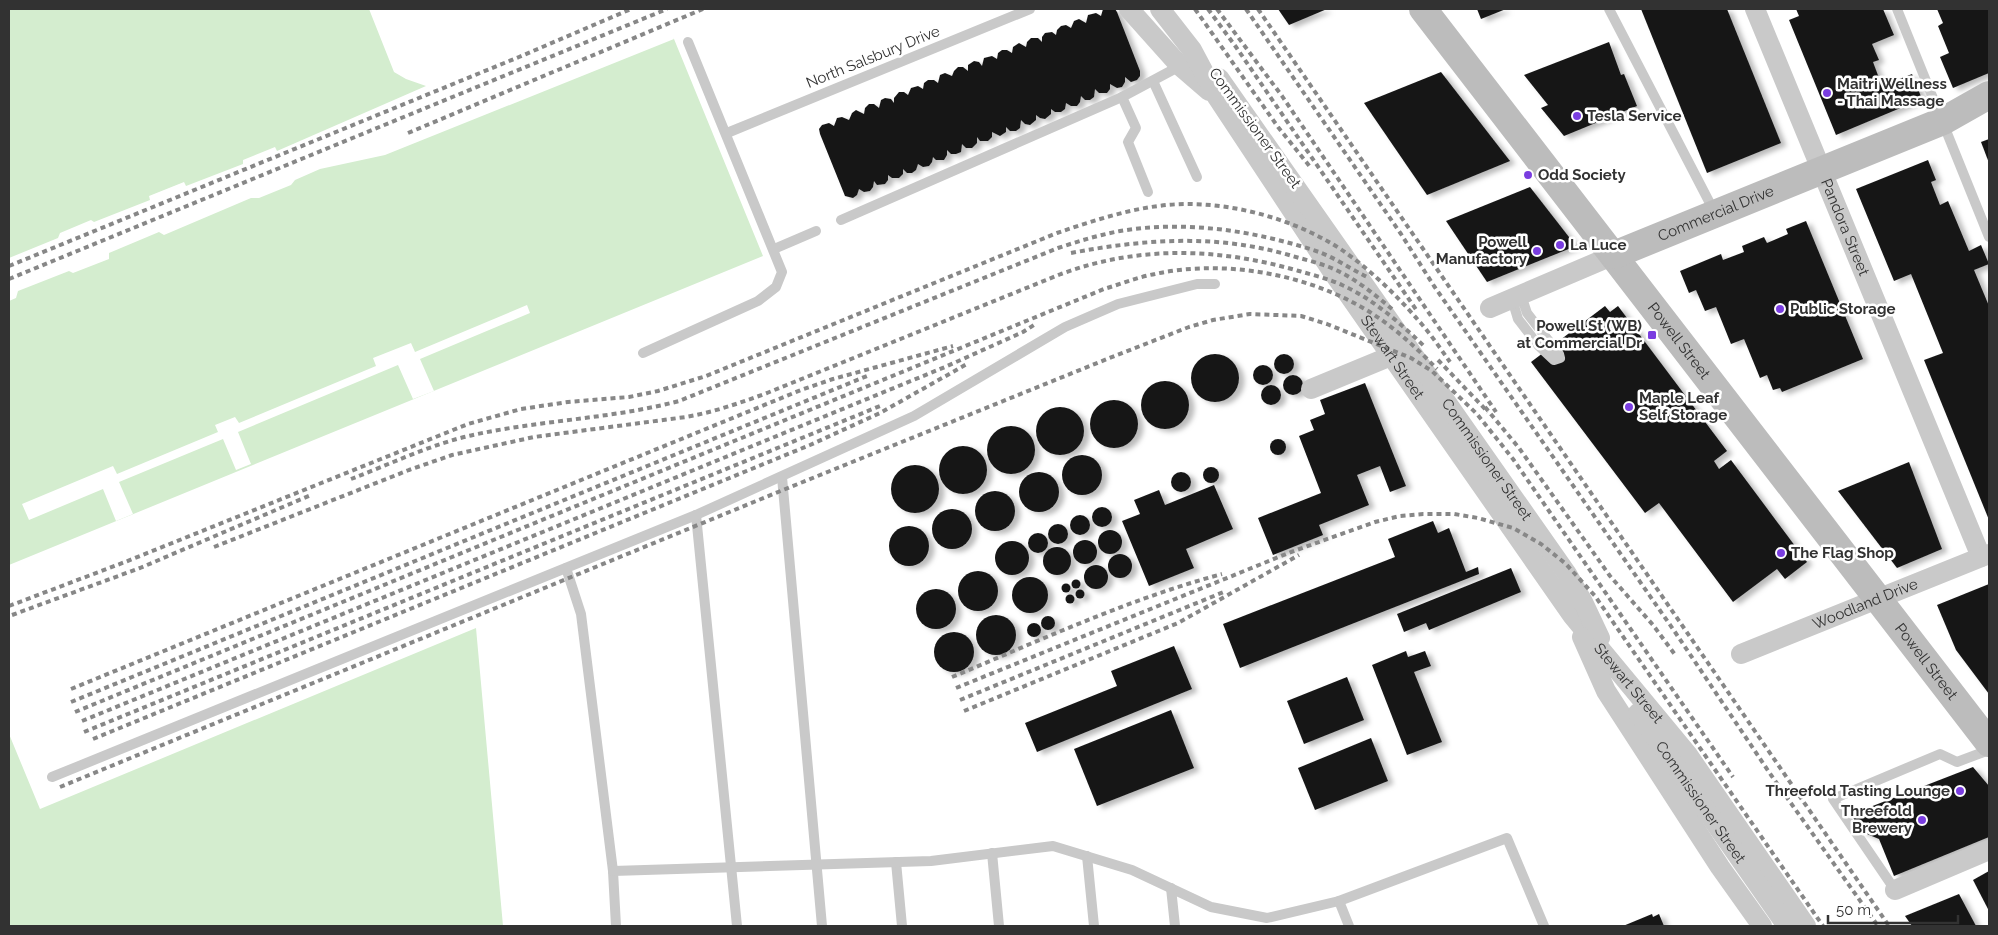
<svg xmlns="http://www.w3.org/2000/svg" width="1998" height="935" font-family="Raleway,sans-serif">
	<defs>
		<filter id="shadow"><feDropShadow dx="5.5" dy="3" stdDeviation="2.5" flood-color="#0004"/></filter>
	</defs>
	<rect width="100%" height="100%" fill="#fff"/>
	<!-- water -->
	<g fill="#d4edcf">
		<path d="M9,9h377l31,66 39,8 195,-74 23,30 89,217 -754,309z"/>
		<path d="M476,628l27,298h-494v-192l31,75z"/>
	</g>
	<!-- pier -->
	<g fill="#fff">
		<path d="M369,9h19l24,54 7,10 12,4 24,3 161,-71h38l16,21 4,9 -289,116 -65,14 -25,11 -4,5 -32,13h-8l-87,37 -5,-3 -50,21v6l-36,14 -4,-2 -51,20 -2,7 -7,3v-43l49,-20 2,-5 31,-13 3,2 56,-22 -1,-4 35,-14 2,4 57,-22v-4l32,-13 2,4 149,-65 -20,-7 -12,-7z"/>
		<path d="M527,305l3,8 -110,46 14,32 -21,8 -15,-34 -160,67 13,32 -15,6 -13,-31 -104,43 14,32 -17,7 -13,-32 -74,31 -7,-16 91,-38 4,8 101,-42 -3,-7 20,-8 4,6 137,-57 -3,-8 38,-15 4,9z"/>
	</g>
	<!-- building -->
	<g fill="#191919" filter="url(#shadow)">
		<path d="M1103,9h12l2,3 23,59v5l-3,4 -6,2 -6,-5v5l-3,5 -5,1 -7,-4v5l-3,4h-8l-4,-4 -1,8 -4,3h-5l-4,-4 -1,6 -3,4h-6l-5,-3 -1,6 -4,3h-6l-4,-3v5l-6,5 -5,-1 -4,-3v5l-6,5 -5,-1 -4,-4 -1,8 -4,3h-6l-4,-4v5l-6,4 -8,-4v5l-4,4h-8l-3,-4v6l-5,5h-6l-4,-4 -1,8 -5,2h-5l-4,-4v5l-3,5h-8l-3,-3 -1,5 -3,4 -6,1 -5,-3 -2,6 -4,3h-5l-4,-4v5l-4,4h-7l-4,-3v5l-3,4 -8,1 -3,-4 -1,6 -3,4 -6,1 -5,-3 -2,6 -4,3 -8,-2 -25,-62 -1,-5 3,-4 7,-2 5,3 3,-8 5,-1 7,3 3,-7 4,-3 8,4 1,-6 4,-4h5l5,4 2,-8 4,-2 6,1 3,4v-5l5,-6h5l4,3 3,-7 7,-2 5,3 1,-6 4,-3h6l4,3 2,-8 5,-2 7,3 2,-5 4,-4h5l5,4v-6l6,-4 5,1 3,4 2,-8 8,-2 5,3 1,-6 4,-3h5l5,3 1,-6 6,-4 7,4 1,-5 4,-4h7l4,4v-5l3,-4 7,-1 4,3 1,-5 4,-4 5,-1 5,3 3,-7 5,-2 7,4 2,-8 8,-2 5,3z"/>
		<path d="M1278,9h49l-38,16z"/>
		<path d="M1477,9h29l-25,10z"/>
		<path d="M1641,9h86l54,134 -74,30z"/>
		<path d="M1796,9h87l11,26 -22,9 7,16 -6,2 9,24 30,-12 10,25 -86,36 -47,-115 10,-4z"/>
		<path d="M1937,9h52v64l-36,15 -13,-31 9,-4 -11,-27 5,-3z"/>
		<path d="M1609,42l12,33 3,-1 13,32 -73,30 -23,-28 7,-3 -24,-30z"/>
		<path d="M1441,72l69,89 -83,34 -63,-92z"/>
		<path d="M1989,139v24l-8,-21z"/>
		<path d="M1928,160l8,20 -5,2 9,23 8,-4 21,50 12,-6 8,19 -15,6 15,36v214l-65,-160 19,-7 -32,-79 -17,7 -38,-92z"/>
		<path d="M1530,187l46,59 -89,36 -41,-61z"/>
		<path d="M1806,221l57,138 -81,33 -2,-4 -7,2 -6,-15 -7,3 -16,-39 -13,5 -15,-37 -11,4 -9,-21 -7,3 -9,-22 41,-17 2,6 21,-8 -2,-6 22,-9 3,6 21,-9 -2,-5z"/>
		<path d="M1605,306l5,6 8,-6 109,145 -13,10 5,8 12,-9 76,102 -22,17 -8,-10 -44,33 -74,-99 -14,10 -114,-151z"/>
		<circle cx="1215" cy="378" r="24"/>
		<circle cx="1284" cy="364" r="10"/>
		<circle cx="1263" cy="375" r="10"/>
		<circle cx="1293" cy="385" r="10"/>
		<circle cx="1165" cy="405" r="24"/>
		<path d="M1365,383l41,103 -16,6 -10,-26 -23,9 12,30 -50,20 4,10 -50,20 -15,-37 63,-25 -22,-57 15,-6 -4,-10 15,-6 -5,-14z"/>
		<circle cx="1271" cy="395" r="10"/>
		<circle cx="1114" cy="424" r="24"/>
		<circle cx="1060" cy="431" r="24"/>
		<circle cx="1011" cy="450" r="24"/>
		<circle cx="1278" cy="447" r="8"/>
		<circle cx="963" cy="470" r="24"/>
		<circle cx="1082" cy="475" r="20"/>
		<path d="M1909,462l33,87 -45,19 -59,-77z"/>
		<circle cx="915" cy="489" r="24"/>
		<circle cx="1211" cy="475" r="8"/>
		<circle cx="1181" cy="482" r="10"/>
		<circle cx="1039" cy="492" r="20"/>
		<path d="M1214,485l19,44 -47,20 8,19 -45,18 -27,-65 18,-7 -6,-14 25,-10 6,15z"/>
		<circle cx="995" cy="511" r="20"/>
		<circle cx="1102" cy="517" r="10"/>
		<circle cx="952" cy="529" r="20"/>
		<circle cx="1080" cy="525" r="10"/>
		<path d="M1433,521l5,12 11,-5 17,44 12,-5 1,7 -239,94 -17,-44 172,-67 -7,-18z"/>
		<circle cx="1058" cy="534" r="10"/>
		<circle cx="909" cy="546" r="20"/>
		<circle cx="1110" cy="542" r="12"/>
		<circle cx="1038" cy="543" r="10"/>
		<circle cx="1085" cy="552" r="12"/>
		<circle cx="1012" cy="558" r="17"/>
		<circle cx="1057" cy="561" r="14"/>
		<circle cx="1120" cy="566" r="12"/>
		<circle cx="1096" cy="577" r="12"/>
		<path d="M1511,568l10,24 -92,38 -3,-7 -22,9 -7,-18z"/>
		<circle cx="978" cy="591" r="20"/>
		<circle cx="1030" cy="595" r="18"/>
		<circle cx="1076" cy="584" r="4.5"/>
		<circle cx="1066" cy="588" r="4.5"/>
		<path d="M1989,584v110l-33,-44 -19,-45z"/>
		<circle cx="936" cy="609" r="20"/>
		<circle cx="1080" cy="594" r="4.5"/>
		<circle cx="1070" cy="599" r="4.5"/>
		<circle cx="996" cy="635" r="20"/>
		<circle cx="1048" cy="623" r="7"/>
		<circle cx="1034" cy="630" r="7"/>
		<circle cx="954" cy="652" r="20"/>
		<path d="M1174,646l18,43 -155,63 -12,-29 92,-37 -6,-15z"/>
		<path d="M1406,651l2,6 17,-6 6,15 -17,6 28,70 -35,13 -35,-90z"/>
		<path d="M1347,677l17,43 -60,24 -17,-43z"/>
		<path d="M1171,710l23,58 -97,38 -23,-57z"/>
		<path d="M1371,738l17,43 -73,29 -17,-42z"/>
		<path d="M1973,767l16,19v51l-95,39 -15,-37 -17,-7 -6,-7 -4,-11z"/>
		<path d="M1989,871v40l-16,-31z"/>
		<path d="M1959,894l17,32h-64l-7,-10z"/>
		<path d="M1652,914l1,3 6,-3 5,12h-41z"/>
	</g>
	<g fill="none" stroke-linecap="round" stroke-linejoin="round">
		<!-- lane -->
		<g stroke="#c9c9c9" stroke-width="10">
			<path d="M1609,9l106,204"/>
			<path d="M1897,9l92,228"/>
			<path d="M1153,81l44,96"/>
			<path d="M1122,97l14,31 -8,14 20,50"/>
			<path d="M727,133l303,-124"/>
			<path d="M841,220l281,-123 58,-31"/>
			<path d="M774,249l42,-18"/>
			<path d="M1512,299l6,20 20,26 16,15 6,-2 -1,-4 -32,-41 -6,-18"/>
			<path d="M643,353l115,-52 18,-14 6,-15 -94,-230"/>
			<path d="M782,477l40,449"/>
			<path d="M696,515l41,411"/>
			<path d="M566,568l15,46 32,257 3,55"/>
			<path d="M52,777l644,-262 218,-99 151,-89 53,-23 79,-20h18"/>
			<path d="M992,853l7,73"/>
			<path d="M1087,856l7,70"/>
			<path d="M896,862l6,64"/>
			<path d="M613,871l318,-10 122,-15 79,24 79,37 56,11 72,-17 168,-63 37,88"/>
			<path d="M1171,888l4,38"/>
			<path d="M1895,890l-62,-91 107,-45 17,8 32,-12"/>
			<path d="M1339,901l10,25"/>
		</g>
		<!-- street -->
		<g stroke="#c9c9c9" stroke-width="20">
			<path d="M1129,9l51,57 29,25"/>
			<path id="s1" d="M1160,9l32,41 25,47 113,171 242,347 116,140 118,171"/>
			<path id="s2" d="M1755,9l226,548"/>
			<path id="s3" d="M1219,78l348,496 16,28 17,36"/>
			<path d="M1490,308l124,-53"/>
			<path d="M1311,389l80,-33"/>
			<path d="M1582,637l24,54 114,176 42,59"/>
			<path id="s4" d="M1741,654l248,-100"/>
			<path id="s5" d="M1638,713l149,213"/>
			<path d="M1895,890l94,-40"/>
		</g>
		<!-- secondary -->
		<g stroke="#bcbcbc" stroke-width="28">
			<path id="s6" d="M1423,9l566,734"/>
			<path id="s7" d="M1614,255l329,-134 46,-26"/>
		</g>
		<!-- rail -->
		<g stroke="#878787" stroke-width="4" stroke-dasharray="5 4" stroke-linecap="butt">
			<path d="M1195,9l83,118 33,41"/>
			<path d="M1208,9l28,38 181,264"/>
			<path d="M1217,9l65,87 214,316"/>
			<path d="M1246,9l155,225 33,52 241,346 96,143 107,151"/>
			<path d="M1258,9l631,917"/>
			<path d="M408,133l295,-124"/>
			<path d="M1071,253c74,-14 145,-19 218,2 13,4 27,7 40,12 23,9 44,26 63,42"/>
			<path d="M9,266l510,-209 112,-48"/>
			<path d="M9,279l658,-270"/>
			<path d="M1438,360l50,52"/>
			<path d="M1485,407l34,41 91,128 43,49 23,31"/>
			<path d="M351,479c37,-14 83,-36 122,-44 68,-15 138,-16 206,-34l379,-153c21,-7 41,-13 62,-17 66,-11 137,0 199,21 16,6 32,17 48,25"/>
			<path d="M214,547l195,-77 43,-15 82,-18 152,-20c28,-5 54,-14 81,-24l294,-119c79,-29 158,-26 238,-3 14,4 30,8 43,14 31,14 57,37 82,61"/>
			<path d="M9,606l116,-44 343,-138 53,-15 47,-7 61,-5 29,-6 48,-15 351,-143c41,-14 86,-29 130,-29 48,0 100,14 142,38 29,16 67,52 89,78 12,13 22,28 32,42"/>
			<path d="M12,615l128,-47 171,-73"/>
			<path d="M952,677c89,-37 177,-78 270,-103"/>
			<path d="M956,688l335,-136 84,-30 25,-6 23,-2h31l24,4 35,10 28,16 25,20 29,32 228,330"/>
			<path d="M71,689l730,-299 32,-11 120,-33"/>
			<path d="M960,700l266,-109"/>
			<path d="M71,702l796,-326"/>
			<path d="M964,711l214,-88 121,-68"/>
			<path d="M75,712l1029,-423c17,-5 34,-12 51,-15 64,-14 141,-2 199,29 31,16 59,41 83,66"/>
			<path d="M82,721l863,-354 78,-35 14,-9"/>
			<path d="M84,732l796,-326"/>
			<path d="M93,739l717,-294 70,-32 87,-49"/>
			<path d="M60,787l723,-297 334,-135 72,-28 24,-7 37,-6 51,2 26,8 84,34 21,13 45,43 36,45 220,318"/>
		</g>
	</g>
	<!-- markers -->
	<g fill="#7a3de0" stroke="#fff" stroke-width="2">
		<circle cx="1827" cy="93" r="5"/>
		<circle cx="1577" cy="116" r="5"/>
		<circle cx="1528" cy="175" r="5"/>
		<circle cx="1560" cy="245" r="5"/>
		<circle cx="1537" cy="251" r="5"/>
		<circle cx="1780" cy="309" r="5"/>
		<rect x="1647" y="330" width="10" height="10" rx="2.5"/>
		<circle cx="1629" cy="407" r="5"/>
		<circle cx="1781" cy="553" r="5"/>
		<circle cx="1960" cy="791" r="5"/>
		<circle cx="1922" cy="820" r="5"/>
	</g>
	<g text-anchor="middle" stroke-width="5" stroke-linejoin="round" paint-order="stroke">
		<!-- street labels -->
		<g font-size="15" fill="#323232" stroke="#fff">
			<text transform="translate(873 57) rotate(-22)" y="5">North Salsbury Drive</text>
			<text transform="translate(1255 128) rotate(54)" y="5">Commissioner Street</text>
			<text dy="5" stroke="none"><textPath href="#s7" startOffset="110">Commercial Drive</textPath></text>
			<text dy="5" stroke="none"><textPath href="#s2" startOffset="236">Pandora Street</textPath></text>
			<text dy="5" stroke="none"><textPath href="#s6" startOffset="419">Powell Street</textPath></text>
			<text dy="5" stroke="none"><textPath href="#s1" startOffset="419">Stewart Street</textPath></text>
			<text dy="5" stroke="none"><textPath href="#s3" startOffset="466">Commissioner Street</textPath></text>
			<text dy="5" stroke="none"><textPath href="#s4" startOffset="134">Woodland Drive</textPath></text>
			<text dy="5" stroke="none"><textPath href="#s6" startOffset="824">Powell Street</textPath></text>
			<text dy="5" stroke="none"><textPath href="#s1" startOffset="822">Stewart Street</textPath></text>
			<text dy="5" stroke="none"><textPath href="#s5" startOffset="109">Commissioner Street</textPath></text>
		</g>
		<!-- poi labels -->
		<g font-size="15" font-weight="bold" fill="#323232" stroke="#fff" text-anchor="start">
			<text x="1837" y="89">Maitri Wellness<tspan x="1837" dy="17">- Thai Massage</tspan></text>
			<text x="1587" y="121">Tesla Service</text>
			<text x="1538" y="180">Odd Society</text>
			<text x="1527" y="247" text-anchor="end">Powell<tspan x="1527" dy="17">Manufactory</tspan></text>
			<text x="1570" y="250">La Luce</text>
			<text x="1790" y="314">Public Storage</text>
			<text x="1642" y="331" text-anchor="end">Powell St (WB)<tspan x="1642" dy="17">at Commercial Dr</tspan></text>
			<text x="1639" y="403">Maple Leaf<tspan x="1639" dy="17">Self Storage</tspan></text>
			<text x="1791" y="558">The Flag Shop</text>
			<text x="1950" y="796" text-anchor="end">Threefold Tasting Lounge</text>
			<text x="1912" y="816" text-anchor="end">Threefold<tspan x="1912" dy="17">Brewery</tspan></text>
		</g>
	</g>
	<!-- border -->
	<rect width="1998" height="935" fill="none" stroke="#323232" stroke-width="20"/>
	<!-- scale -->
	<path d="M1828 915v8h130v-8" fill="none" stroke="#323232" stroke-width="2.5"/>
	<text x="1836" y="915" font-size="15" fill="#323232" stroke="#ffffff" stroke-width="4" paint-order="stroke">50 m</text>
</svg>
